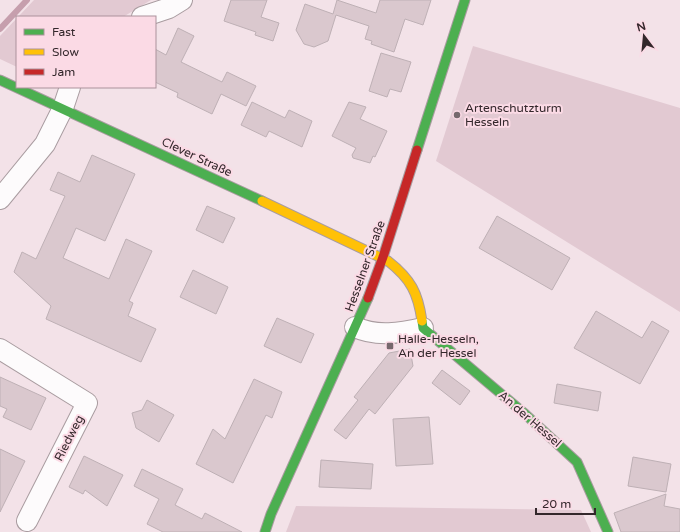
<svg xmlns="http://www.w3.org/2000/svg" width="680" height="532" font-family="'Varela Round',sans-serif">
	<rect width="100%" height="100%" fill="#f3e2e8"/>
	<!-- green -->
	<g fill="#e2c9d2">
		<path d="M34,0h117l-28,17h-105z"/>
		<path d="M17,18v49l-17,-8v-23z"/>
		<path d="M473,46l207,62v204l-244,-151z"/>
		<path d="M296,506l285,4 10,22h-305z"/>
	</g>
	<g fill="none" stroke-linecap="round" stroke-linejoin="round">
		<!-- stream -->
		<path stroke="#c69fad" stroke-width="6" d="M0,29l27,-29"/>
	</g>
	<!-- building -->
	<g fill="#dac8ce" stroke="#beb0b5">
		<path d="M231,0h36l-6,17 18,6 -6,18 -18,-6 1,-3 -32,-11z"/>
		<path d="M337,0l39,13 4,-13h51l-8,25 -18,-6 -11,33 -23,-8 1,-3 -7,-2 4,-13 -33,-11 -8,26 -14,6 -10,-3 -8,-14 9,-26 28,10z"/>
		<path d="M178,28l16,8 -13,26 41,20 5,-10 29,14 -10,20 -25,-12 -9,20 -35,-17 1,-4 -23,-11v-33l11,6z"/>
		<path d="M381,53l30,9 -10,30 -11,-3 -3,8 -18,-6z"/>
		<path d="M252,102l33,16 4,-8 23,11 -10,26 -33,-16 -3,6 -25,-12z"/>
		<path d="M349,102l17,5 -6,12 27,12 -12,26 -2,-1 -3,7 -17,-5 -1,-3 4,-7 -24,-12z"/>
		<path d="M92,155l43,19 -30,67 -29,-13 -13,30 46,21 17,-40 26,12 -23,50 4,2 -5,13 28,13 -15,33 -95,-43 5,-13 -37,-34 8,-20 14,7 29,-63 -15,-6 8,-18 22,10z"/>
		<path d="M207,206l28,12 -12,25 -27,-13z"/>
		<path d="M497,216l73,42 -18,32 -73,-42z"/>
		<path d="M193,270l35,17 -12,27 -36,-17z"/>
		<path d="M596,311l46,27 10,-17 17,10 -29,53 -66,-36z"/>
		<path d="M277,318l37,16 -13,29 -37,-17z"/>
		<path d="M410,349l3,17 -38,48 -6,-5 -23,30 -12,-9 24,-30 -4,-3 35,-44z"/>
		<path d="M442,370l28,21 -10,14 -28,-22z"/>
		<path d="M0,377l46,21 -15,32 -28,-13 4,-8 -7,-3z"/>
		<path d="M254,379l28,13 -10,26 -6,-3 -33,68 -37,-19 17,-35 12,10z"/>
		<path d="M557,384l44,8 -3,19 -44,-8z"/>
		<path d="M147,400l27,15 -15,27 -23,-14 -4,-15 10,-3z"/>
		<path d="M429,417l4,47 -37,2 -3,-47z"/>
		<path d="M0,449l25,12 -25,51z"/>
		<path d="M84,456l39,19 -16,31 -22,-16 -2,4 -14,-7z"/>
		<path d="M633,457l38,7 -5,28 -38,-6z"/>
		<path d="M321,460l52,4 -2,25 -52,-2z"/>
		<path d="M142,469l41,20 -8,16 27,14 3,-6 37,19h-79l-16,-8 12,-25 -25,-13z"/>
		<path d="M666,494l-2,12 16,3v23h-59l-7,-19z"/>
	</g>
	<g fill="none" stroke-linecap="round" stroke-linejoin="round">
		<defs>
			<g id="street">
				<path d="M142,17l27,-9 13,-8"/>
				<path d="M0,199l45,-55 18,-36 7,-21"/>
				<path d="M355,327c21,10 46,6 68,1"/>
				<path d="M0,349l87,54 -60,118"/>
			</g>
			<g id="fast">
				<path d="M0,80l262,121"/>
				<path d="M417,150l48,-150"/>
				<path d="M422,321l1,7 102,86 52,48 31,70"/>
				<path d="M265,532l6,-18 97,-216"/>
			</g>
			<path id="slow" d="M262,201l126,60c23,18 30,32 34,60"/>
			<path id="jam" d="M368,298l15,-41 34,-107"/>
		</defs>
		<!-- street casing -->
		<use href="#street" stroke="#a99ca0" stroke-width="22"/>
		<!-- fast casing -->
		<use href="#fast" stroke="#a99ca0" stroke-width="11"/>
		<!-- slow casing -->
		<use href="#slow" stroke="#a99ca0" stroke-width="11"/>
		<!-- jam casing -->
		<use href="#jam" stroke="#a99ca0" stroke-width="11"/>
		<!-- street -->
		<use href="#street" stroke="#fdfbfc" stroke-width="20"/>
		<!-- fast -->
		<use href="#fast" stroke="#4caf50" stroke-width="9"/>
		<!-- slow -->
		<use href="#slow" stroke="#ffc107" stroke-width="9"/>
		<!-- jam -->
		<use href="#jam" stroke="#c62828" stroke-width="9"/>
	</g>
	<!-- markers -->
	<g fill="#76686d" stroke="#fbdae5" stroke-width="1.5">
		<circle cx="457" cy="115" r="4"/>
		<rect x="386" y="342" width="8" height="8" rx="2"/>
	</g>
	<g text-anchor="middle" stroke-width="4" stroke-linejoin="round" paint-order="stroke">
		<!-- poi labels -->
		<g font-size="12" fill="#33272b" stroke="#fbdae5" text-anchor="start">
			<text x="465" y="112">Artenschutzturm<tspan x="465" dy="14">Hesseln</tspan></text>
			<text x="398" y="343">Halle-Hesseln,<tspan x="398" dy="14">An der Hessel</tspan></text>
		</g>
		<!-- street labels -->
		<g font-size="12" fill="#33272b" stroke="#fbdae5">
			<text transform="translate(197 157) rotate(25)" y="4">Clever Straße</text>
			<text transform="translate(365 266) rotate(-70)" y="4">Hesselner Straße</text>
			<text transform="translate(530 419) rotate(41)" y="4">An der Hessel</text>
			<text transform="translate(69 438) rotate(-63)" y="4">Riedweg</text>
		</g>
	</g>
	<!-- legend -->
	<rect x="16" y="16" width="140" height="72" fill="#fbdae5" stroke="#ab929b"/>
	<rect x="24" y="29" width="20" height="6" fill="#4caf50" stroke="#ab929b"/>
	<text x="52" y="36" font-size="12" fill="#33272b">Fast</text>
	<rect x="24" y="49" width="20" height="6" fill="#ffc107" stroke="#ab929b"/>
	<text x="52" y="56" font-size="12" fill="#33272b">Slow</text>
	<rect x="24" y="69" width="20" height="6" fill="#c62828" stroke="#ab929b"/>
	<text x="52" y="76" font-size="12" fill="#33272b">Jam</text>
	<!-- north arrow -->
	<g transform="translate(644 36) rotate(344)" stroke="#fbdae5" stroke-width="3" paint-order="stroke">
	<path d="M0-3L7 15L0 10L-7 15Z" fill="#33272b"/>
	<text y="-6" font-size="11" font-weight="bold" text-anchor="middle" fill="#33272b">N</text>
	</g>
	<!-- scale -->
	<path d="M536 508v6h59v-6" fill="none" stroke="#33272b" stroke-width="2"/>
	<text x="542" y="508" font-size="12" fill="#33272b" stroke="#fbdae5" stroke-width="3" paint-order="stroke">20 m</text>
</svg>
